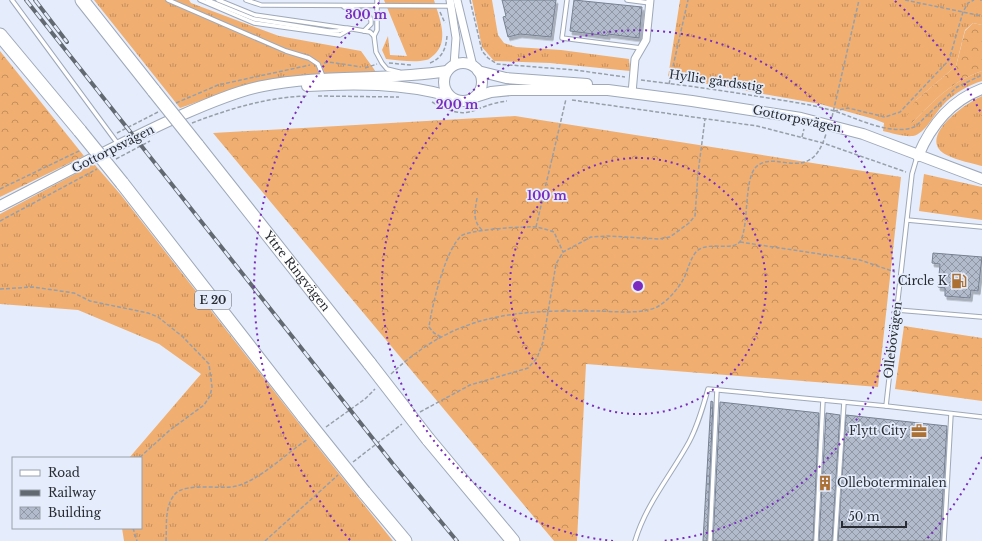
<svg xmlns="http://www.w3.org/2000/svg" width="982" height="541" font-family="'Libre Baskerville',serif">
	<defs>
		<pattern id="grass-tufts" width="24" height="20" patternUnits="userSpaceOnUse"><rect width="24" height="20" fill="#f0af71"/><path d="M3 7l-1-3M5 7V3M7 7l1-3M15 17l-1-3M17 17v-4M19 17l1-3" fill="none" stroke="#c28f5d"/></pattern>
		<pattern id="forest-crowns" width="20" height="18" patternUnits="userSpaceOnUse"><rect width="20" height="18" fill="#f0af71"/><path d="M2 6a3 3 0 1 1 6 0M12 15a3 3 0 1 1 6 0" fill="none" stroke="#c28f5d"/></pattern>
		<pattern id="building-cross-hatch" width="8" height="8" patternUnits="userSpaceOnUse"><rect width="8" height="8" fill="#b1bbcc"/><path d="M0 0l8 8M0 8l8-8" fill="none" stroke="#9098a6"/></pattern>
		<filter id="shadow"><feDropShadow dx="2" dy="3.5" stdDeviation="0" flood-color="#0004"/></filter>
	</defs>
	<rect width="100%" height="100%" fill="#e5edfc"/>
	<!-- grass -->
	<g fill="url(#grass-tufts)">
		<path d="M94,0h95l2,3 88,33 82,15 15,21 -5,2 -31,-1 -30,2 -84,17 -46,16z"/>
		<path d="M384,0h50c5,17 16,41 0,55 -3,2 -5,5 -8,5 -12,3 -27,0 -40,-1l-4,-9 6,-14 2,19 17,1z"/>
		<path d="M472,0h20l6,35 6,8 12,4 45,3 68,9 1,12 -80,-8 -56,-2 -12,-14z"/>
		<path d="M680,0h302v25l-9,-2 -8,7 -9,36 -40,34 -4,23c24,-24 37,-40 70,-52v10c-14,4 -29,13 -39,24 -8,8 -18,29 -30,31 -10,1 -21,-3 -30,-5l1,-8 -10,-4 -54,-15 -152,-27z"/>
		<path d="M982,96v70c-11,-3 -37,-8 -43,-17 -13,-19 29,-47 43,-53z"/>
		<path d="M92,165h3l26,30 184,236 88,110h-269l-2,-13h19v-70h-12l72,-84 -42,-30 -81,-34 -78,-6v-90z"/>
	</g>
	<!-- forest -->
	<g fill="url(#forest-crowns)">
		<path d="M973,23l9,2v46c-33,12 -46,28 -70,52l-8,-2 12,-21 40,-34 9,-35z"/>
		<path d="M0,51l84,105 -84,41z"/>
		<path d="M515,116l386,61 -23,210 -292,-23 -9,177h-23l-341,-408z"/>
		<path d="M924,174l58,13v33l-63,-9z"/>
		<path d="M904,326l78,12v63l-87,-12z"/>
	</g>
	<!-- building -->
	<g fill="url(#building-cross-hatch)" stroke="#778191" filter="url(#shadow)">
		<path d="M502,0h54l-5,37 -31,-3 -12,3 -5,-20 3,-1z"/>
		<path d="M574,0l68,7 -3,31 -31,-4v2l-38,-5z"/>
		<path d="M933,253l49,4 -4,34 -7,-1 -1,8 -25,-2v-8l-7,-1 2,-23 -8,-1z"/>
		<path d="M711,401l2,1 -6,139h-4z"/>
		<path d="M720,402l99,11 -6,128h-100z"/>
		<path d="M826,413l14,2 -8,126h-13z"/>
		<path d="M846,415l101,11 -7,115h-102z"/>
	</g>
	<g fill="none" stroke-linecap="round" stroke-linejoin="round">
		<defs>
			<g id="lane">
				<path d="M12,0l106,144"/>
				<path d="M168,0l118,51 23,7 9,6 6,15"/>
				<path d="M200,0l54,23 86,12 10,-6"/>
				<path d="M207,0l47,19 75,12h9l9,-3 23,4 4,4 2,16 6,11 5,6 12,3"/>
				<path d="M218,0l37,15 90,13"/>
				<path d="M246,0l15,5 191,1"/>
				<path d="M567,0l-5,38 79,10"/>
				<path d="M627,0l23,3"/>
				<path d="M344,7c10,2 29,4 27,17l-7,7"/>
				<path d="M374,36l3,-6v-30"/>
				<path d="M907,220l75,7"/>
				<path d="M897,310l85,7"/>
				<path d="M886,406l26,-232 5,-17"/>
				<path d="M635,541c11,-37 36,-66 54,-99 9,-17 14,-35 19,-53l178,17 96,11"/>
				<path d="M710,541l7,-151"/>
				<path d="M816,541l7,-141"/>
				<path d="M835,541l9,-139"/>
				<path d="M944,541l7,-127"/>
			</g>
			<g id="street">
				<path d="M450,0l6,38 -2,27"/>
				<path d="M457,0l16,66"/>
				<path d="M632,93l3,-34 11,-19 4,-40"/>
			</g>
			<g id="secondary">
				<circle cx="463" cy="82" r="19"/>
				<path d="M478,71l28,7 81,6"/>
				<path d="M307,86c47,-3 96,-3 142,10"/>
				<path d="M475,97l16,-5 20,-2h97l84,11 109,17 62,16 119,45"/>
				<path d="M918,156c13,-31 32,-55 64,-67"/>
				<path d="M0,206c61,-31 121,-64 184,-92 25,-11 53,-23 79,-28 61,-12 123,-5 184,-15"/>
			</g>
			<g id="highway">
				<path d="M82,0l72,91"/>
				<path d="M0,35l80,96"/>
				<path id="s1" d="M197,145l173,219"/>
				<path d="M122,183l182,234"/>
				<path d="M428,439l85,102"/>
				<path d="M364,492l41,49"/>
			</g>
		</defs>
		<!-- lane casing -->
		<use href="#lane" stroke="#9ea8b9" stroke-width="5.5"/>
		<!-- street casing -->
		<use href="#street" stroke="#9ea8b9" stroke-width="9"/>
		<!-- secondary casing -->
		<use href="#secondary" stroke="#9ea8b9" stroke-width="12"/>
		<!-- highway casing -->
		<use href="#highway" stroke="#9ea8b9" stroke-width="15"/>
		<!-- path -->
		<g stroke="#989faa" stroke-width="1.5" stroke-dasharray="4 2" stroke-linecap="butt">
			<path d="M470,0l12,51 6,7 9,6 78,6 50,7"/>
			<path d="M905,0l77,16"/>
			<path d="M980,0h2"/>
			<path d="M440,12l5,11"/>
			<path d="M324,63l5,-1 32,5"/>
			<path d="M389,63l22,2"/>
			<path d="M430,63c12,-5 16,-14 17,-27"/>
			<path d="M365,68l12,-4"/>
			<path d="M641,80c42,5 85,11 127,18 24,4 49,7 72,15 20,7 56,24 76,13l41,-39 25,-12"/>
			<path d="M669,84l19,-84"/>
			<path d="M318,96l81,1"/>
			<path d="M572,100l185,26 66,17 83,29"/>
			<path d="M432,102c40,22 37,4 75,-1"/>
			<path d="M176,103l42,-18 92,-20"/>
			<path d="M834,111l14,-3 37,9 15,-5 49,-52 14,-48 5,-9 6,-3"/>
			<path d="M832,117l27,-117"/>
			<path d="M192,123c37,-14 75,-26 115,-27"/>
			<path d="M117,133l41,-21"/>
			<path d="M802,137l2,-8"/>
			<path d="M116,159l34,-18"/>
			<path d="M0,189l81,-39"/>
			<path d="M477,198c-2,13 -5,22 5,32"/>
			<path d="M0,221l97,-52"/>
			<path d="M536,227l30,-128"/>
			<path d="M740,242l120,18 35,12"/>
			<path d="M0,289l33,-2 41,6 16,8 58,12 10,4 25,20 26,27 3,23 -2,9 -6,9 -34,25 -31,28"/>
			<path d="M441,337l-7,-4 -5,-6c3,-22 16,-76 32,-91 6,-6 64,-10 75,-9 6,1 12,3 18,5l9,20"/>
			<path d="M391,374c64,-60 121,-64 203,-63 19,0 46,4 63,-4 11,-6 21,-18 27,-29 4,-8 6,-20 13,-27 12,-11 37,2 44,-11 8,-18 3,-61 15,-73 20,-19 54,20 70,-33"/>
			<path d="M420,412l50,-27 58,-17 9,-10 6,-16 13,-78 7,-12 28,-15 17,-1 51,3 11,-2 19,-14 6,-7 3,-43 7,-54"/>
			<path d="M326,427l39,-28 10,-10"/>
			<path d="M353,462l49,-38"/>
			<path d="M133,528l4,13"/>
			<path d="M166,541c1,-15 -2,-34 9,-47 11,-12 45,-4 62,-8 26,-8 48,-32 71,-47"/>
			<path d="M265,541l73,-66"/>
		</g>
		<!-- lane -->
		<use href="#lane" stroke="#fff" stroke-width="3.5"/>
		<!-- street -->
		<use href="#street" stroke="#fff" stroke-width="7"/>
		<!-- secondary -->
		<use href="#secondary" stroke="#fff" stroke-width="10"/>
		<!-- highway -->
		<use href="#highway" stroke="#fff" stroke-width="13"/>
		<defs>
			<g id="rail">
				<path d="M26,0l367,464 64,77"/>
				<path d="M35,0l32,42"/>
			</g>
		</defs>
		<!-- rail casing -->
		<use href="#rail" stroke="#636971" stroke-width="4"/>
		<!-- rail -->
		<use href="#rail" stroke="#e5edfc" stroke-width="2.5" stroke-dasharray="8" stroke-linecap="butt"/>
		<defs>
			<g id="highway-bridge">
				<path d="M154,91l43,54"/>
				<path d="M80,131l42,52"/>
				<path d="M370,364l58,75"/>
				<path d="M304,417l60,75"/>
			</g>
		</defs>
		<!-- highway-bridge casing -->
		<use href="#highway-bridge" stroke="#9ea8b9" stroke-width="15" stroke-linecap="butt"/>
		<!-- highway-bridge -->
		<use href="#highway-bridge" stroke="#fff" stroke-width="13"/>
	</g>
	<!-- distance rings -->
	<g fill="none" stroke="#7b2cbf" stroke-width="2" stroke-dasharray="2 4">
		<circle cx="638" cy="286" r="128"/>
		<path d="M613 541A256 256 0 1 1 663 541"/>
		<path d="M982 457A384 384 0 0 1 926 540M350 540A384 384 0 0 1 381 1M895 1A384 384 0 0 1 982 115"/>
	</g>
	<!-- icons -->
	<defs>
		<symbol id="fuel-bare" viewBox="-9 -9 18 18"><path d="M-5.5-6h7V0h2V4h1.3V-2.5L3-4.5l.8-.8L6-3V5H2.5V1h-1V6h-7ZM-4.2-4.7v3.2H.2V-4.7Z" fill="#ac7033" stroke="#e5edfc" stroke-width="2.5" paint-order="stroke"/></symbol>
		<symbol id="office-bare" viewBox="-9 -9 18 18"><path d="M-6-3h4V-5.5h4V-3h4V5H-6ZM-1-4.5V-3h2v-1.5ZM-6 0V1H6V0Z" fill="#ac7033" stroke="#e5edfc" stroke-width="2.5" paint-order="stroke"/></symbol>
		<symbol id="building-bare" viewBox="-9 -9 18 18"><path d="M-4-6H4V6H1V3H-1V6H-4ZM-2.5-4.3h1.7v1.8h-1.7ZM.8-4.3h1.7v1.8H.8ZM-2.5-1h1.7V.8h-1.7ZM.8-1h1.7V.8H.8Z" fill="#ac7033" stroke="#e5edfc" stroke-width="2.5" paint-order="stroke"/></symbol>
	</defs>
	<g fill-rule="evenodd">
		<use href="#fuel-bare" x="948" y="270" width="22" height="22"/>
		<use href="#office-bare" x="908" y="420" width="22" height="22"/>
		<use href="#building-bare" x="814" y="472" width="22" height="22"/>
	</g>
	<g text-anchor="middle" stroke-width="3.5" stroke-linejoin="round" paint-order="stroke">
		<!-- shield labels -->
		<rect fill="#e5edfc" stroke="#61676f" stroke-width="1" x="195" y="291" width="36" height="18" rx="3"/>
		<g font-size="11" font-weight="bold" fill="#292d33">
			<text x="213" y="304">E 20</text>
		</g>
		<!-- street labels -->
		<g font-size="12" fill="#292d33" stroke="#e5edfc">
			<text transform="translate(716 81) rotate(8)" y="4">Hyllie gårdsstig</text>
			<text transform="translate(797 119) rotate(12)" y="4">Gottorpsvägen</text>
			<text transform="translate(113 149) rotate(-27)" y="4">Gottorpsvägen</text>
			<text dy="4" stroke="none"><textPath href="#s1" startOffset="161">Yttre Ringvägen</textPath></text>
			<text transform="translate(893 340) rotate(-83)" y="4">Ollebovägen</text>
		</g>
		<!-- poi labels -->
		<g font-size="12" fill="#292d33" stroke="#e5edfc" text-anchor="end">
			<text x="947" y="285">Circle K</text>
			<text x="907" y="435">Flytt City</text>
			<text x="837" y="487" text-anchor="start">Olleboterminalen</text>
		</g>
	</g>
	<circle cx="638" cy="286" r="6" fill="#7b2cbf" stroke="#e5edfc" stroke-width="2"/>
	<g font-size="12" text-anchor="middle" font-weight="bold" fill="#7b2cbf" stroke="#e5edfc" stroke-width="3.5" stroke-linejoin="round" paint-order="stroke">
		<text x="366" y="19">300 m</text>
		<text x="457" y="109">200 m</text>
		<text x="547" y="200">100 m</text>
	</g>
	<!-- legend -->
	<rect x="12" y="457" width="130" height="72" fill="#e5edfc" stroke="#9aa0ac"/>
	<rect x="20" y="470" width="20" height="6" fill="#ffffff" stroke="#9aa0ac"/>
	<text x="48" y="477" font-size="12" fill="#292d33">Road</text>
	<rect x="20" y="490" width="20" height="6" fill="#636971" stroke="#9aa0ac"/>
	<text x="48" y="497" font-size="12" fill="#292d33">Railway</text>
	<rect x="20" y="507" width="20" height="12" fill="url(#building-cross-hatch)" stroke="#9aa0ac"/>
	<text x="48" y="517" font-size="12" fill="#292d33">Building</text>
	<!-- scale -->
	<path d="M842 521v6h64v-6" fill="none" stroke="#292d33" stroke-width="2"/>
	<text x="848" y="521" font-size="12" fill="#292d33" stroke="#e5edfc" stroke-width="3" paint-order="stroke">50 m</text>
</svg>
